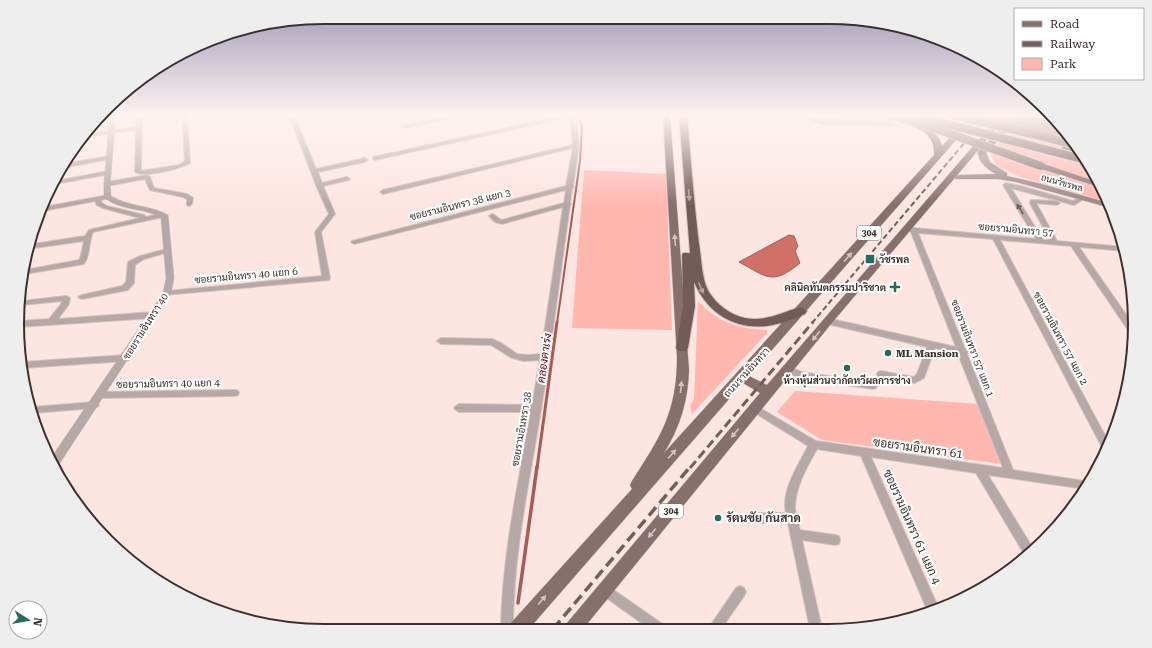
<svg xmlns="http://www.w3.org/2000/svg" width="1152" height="648" font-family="'Roboto Serif',Sarabun,serif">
	<rect width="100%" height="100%" fill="#fde5e2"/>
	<!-- green -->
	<g fill="#ffb7b0">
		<path d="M1016,115h35c23,25 45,54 57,87l-90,-26 -22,-11 -5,-11z"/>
		<path d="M584,170l82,4 6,156 -100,-2z"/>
		<path d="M698,301c19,21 41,28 69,29v3l-75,81 -2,-8 4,-7z"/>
		<path d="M795,391l185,13 22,60 -180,-24 -45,-28z"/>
	</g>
	<!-- water -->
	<path fill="#d07169" stroke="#a35e57" d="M789,235l5,1 4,10 -3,5 5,12c-28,23 -33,14 -61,-1z"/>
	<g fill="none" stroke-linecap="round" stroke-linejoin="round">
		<!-- stream-far2 -->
		<path stroke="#a35e57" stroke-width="2" d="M557,323l23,-162 2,-34 -4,-12"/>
		<!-- stream-far1 -->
		<path stroke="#a35e57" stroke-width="3" d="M537,468l20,-146"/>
		<!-- stream -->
		<path stroke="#a35e57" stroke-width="3.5" d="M518,603l19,-136"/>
		<defs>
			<g id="minor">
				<path d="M136,115h6l-1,56 38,-6 6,-4 -3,-46h5l3,48c-10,6 -46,15 -55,9l1,-42 -52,7 3,-3 49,-7z"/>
				<path d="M289,115h5l22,54 49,-11 3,2 -3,2 -47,10 4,11 25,-6 3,2 -1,1 -26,6 12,28 -14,18 9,46 -1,2 -165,15 -1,-2 1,-2h3l155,-15 -7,-44 14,-18 -13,-29z"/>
				<path d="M456,115h9l-60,13 -3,-2z"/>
				<path d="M566,115h9l4,31 -6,40 1,1 -2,2 -2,14 1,1 -1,1c-10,69 -18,137 -29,205 -12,73 -28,145 -28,220h-12c1,-74 17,-145 30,-218h-72l-3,-2 -2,-2 2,-2 3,-2 73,1 8,-45 -16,1 -12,-3 -21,-13 -50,-1 -4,-3 4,-3 51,1 9,4 16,11 12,1 12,-1 22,-147 -61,17 -7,-2 -6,-6 3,-2c4,1 6,5 10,6l62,-17 2,-13 -212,54 -3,-2 1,-1 214,-55 7,-38 -190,46 -3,-2 3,-2 190,-45 -3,-28 -195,43 -2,-1v-2z"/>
				<path d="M807,115h5l2,3 8,2 71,2 3,2 -3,2 -71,-2 -12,-4z"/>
				<path d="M109,156l3,2 -1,1 -49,9 2,-4z"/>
				<path d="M108,171l3,2 -1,1 -55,10 1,-3z"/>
				<path d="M147,175l3,2 4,11 33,6 6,4 -1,6 -3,2 -2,-1v-6l-4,-2 -33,-7 -5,-11 -38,7 -3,-2 3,-2z"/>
				<path d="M1006,183l15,3 52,15 8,-4 3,2 -10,6 -63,-17 32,52h7l-20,-37 1,-3 26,1 3,2 -3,2 -21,-2 21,38 68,6v4l-46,-4 55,79 -1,8 -3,-1 -59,-87 -71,-6 109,203 -3,8h-2l-111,-212 -75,-6 47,116 3,3 -1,2 46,116 78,12 -6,7 -97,-14 46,75 -8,7 -50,-84 -105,-16 68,152 -10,5 -68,-158 -44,-7c-10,18 -22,38 -22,59 1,7 3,15 5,22l35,5 4,1 1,4 -1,4 -4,1 -33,-5 20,89h-12l-22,-106h-39l-4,-2 -1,-3 1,-3 4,-2h37c-5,-23 12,-47 22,-67l-56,-35 -2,-2 2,-2 3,-2 3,2 58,34 187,27 -45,-114 -23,-6 -11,30 -9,5 -34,-6 -3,-1 -1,-2 1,-2 3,-1 33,6 3,-3 10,-27 -100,-23 -4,-3 4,-3 129,29 -45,-115 -4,-2 1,-1 6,-1 122,11 -33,-54z"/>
				<path d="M108,195l3,2 -1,1 -9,2 1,3 5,3 37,9 2,2 17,-4 3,2 -3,2 -70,15c-5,11 -2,22 -9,32l-59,10v-4l54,-10 2,-5 3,-14 -57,8v-4l58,-9 4,-6 51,-12 -37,-10 -6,-3 -2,-4 -52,10 1,-4z"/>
				<path d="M167,249l2,1 1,1 -1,1 -25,7 -9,6 -1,18 -6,7 -46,9 -4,-2 4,-2 40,-9 4,-4 2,-20 12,-6z"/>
				<path d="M66,296l4,2 -1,6 -11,15 95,-7 4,3 -4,3 -134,9 1,-6 29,-2 12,-15 1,-3 -40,4v-4z"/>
				<path d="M126,355l3,1 1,2 -1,2 -3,1 -103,7 -1,-6z"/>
				<path d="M788,366l14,6 71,11 3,1 1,2 -1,2 -3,1 -73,-11 -15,-7 -1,-2 1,-2z"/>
				<path d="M235,390l3,1 1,2 -1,2 -3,1 -135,2 -3,-1 -1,-2 1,-2 3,-1z"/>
				<path d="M94,402l3,1 2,2 -2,2 -3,1 -60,5 -2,-6z"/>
				<path d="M605,584l59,41 2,4h-16l-49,-35 -2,-4 2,-4z"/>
				<path d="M740,586l4,2 2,4 -2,4 -23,33h-13l28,-41z"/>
			</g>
			<path id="tertiary" d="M110,115h6l-6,69 1,12c18,11 39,9 57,19l6,63 -3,15 -113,173 -2,1 -5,-9 112,-165 3,-15 -5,-60c-17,-11 -42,-7 -57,-21v-13z"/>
			<path id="secondary" d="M979,150h6l5,12 17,11v3l31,7 71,20 2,5 -95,-26 -18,-3h-42l-1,-2 4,-2 37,-1c-8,-4 -20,-13 -17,-24z"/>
			<g id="primary">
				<path d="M663,115h7l19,255c-1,31 -9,57 -25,83l270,-298c1,-24 -18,-28 -38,-34 -5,-2 -11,-3 -14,-6 18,0 57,11 60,31l28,-31h8l-229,261 18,9 233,-270h8l-177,209 -248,305h-18l2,-6 193,-230 -17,-10 -215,247h-20l2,-6 122,-135 -2,-4 2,-4c29,-45 45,-69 45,-124z"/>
				<path d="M1010,120l7,2 -33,33h-6v-4z"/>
				<path d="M1038,164h6l56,19 3,5 -65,-20z"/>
			</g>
			<g id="motorway">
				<path d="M679,115h8c4,45 7,91 13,136 2,13 2,29 9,41 8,13 22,23 36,26 21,4 37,-6 56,-11l6,4 -2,3c-10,4 -21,9 -32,11 -35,7 -65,-10 -79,-43l1,24 -7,42 -2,3h-8l-2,-3 7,-42 -1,-51 1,-2h7z"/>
				<path d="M909,115h12l7,3 -4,2z"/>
				<path d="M1048,129l20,5 5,5 -25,-6z"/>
				<path d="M1065,145l14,4 3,5 -20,-4v-4z"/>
			</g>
		</defs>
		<!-- minor casing -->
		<use href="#minor" stroke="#d6c1be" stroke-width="2"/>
		<!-- tertiary casing -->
		<use href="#tertiary" stroke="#d6c1be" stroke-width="1"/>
		<!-- secondary casing -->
		<use href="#secondary" stroke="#d6c1be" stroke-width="1"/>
		<!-- primary casing -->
		<use href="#primary" stroke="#d6c1be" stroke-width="1"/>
		<!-- motorway casing -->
		<use href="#motorway" stroke="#d6c1be" stroke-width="2"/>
		<!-- minor -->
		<use href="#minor" fill="#b5a8a6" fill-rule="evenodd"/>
		<!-- tertiary -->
		<use href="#tertiary" fill="#b5a8a6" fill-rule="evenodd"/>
		<!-- secondary -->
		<use href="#secondary" fill="#9a8785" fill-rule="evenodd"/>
		<!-- primary -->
		<use href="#primary" fill="#866f6d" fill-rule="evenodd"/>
		<!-- motorway -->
		<use href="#motorway" fill="#755b58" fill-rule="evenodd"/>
		<!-- rail-far2 -->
		<path stroke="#6f605e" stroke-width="2" stroke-dasharray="5.5 3" stroke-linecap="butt" d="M812,323l176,-208"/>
		<!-- rail-far1 -->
		<path stroke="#6f605e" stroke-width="3" stroke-dasharray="9 4.5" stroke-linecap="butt" d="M690,468l123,-146"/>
		<!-- rail -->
		<path stroke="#6f605e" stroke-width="3.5" stroke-dasharray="11 5.5" stroke-linecap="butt" d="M553,629l137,-162"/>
		<defs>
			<g id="primary-bridge">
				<path d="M897,115l144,51"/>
				<path d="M976,115l75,16"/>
			</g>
			<g id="motorway-bridge">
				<path d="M953,115l116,28"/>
				<path d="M1014,115l47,11"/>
				<path d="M924,118l162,42"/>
			</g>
		</defs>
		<!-- primary-bridge casing -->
		<use href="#primary-bridge" stroke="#d6c1be" stroke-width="9" stroke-linecap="butt"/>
		<!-- motorway-bridge casing -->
		<use href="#motorway-bridge" stroke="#d6c1be" stroke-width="10" stroke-linecap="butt"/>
		<!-- primary-bridge -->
		<use href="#primary-bridge" stroke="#866f6d" stroke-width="8"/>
		<!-- motorway-bridge -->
		<use href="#motorway-bridge" stroke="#755b58" stroke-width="8"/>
	</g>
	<!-- one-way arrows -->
	<defs><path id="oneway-solid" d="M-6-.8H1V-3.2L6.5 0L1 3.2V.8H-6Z"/></defs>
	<g fill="#b3a5a3">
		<use href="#oneway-solid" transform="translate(689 195) rotate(85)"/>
		<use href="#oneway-solid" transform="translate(701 288) rotate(68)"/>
	</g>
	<use fill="#6c605e" href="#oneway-solid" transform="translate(1020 209) rotate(-122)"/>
	<g fill="#cfc5c5">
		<use href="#oneway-solid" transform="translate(675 240) rotate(-94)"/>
		<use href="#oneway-solid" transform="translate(848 257) rotate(-49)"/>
		<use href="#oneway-solid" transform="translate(816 336) rotate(129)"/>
		<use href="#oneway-solid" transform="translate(681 387) rotate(-84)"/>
		<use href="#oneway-solid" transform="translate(735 433) rotate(130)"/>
		<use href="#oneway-solid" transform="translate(672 454) rotate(-48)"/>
		<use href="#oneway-solid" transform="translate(652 533) rotate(130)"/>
		<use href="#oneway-solid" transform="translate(542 600) rotate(-49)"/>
	</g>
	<!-- sky -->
	<linearGradient id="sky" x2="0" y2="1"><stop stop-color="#9e99b5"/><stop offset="0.56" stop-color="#fef3f2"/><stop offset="1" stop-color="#fef3f2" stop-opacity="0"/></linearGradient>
	<rect width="1152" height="205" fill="url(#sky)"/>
	<!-- markers -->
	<g fill="#286b5c" stroke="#fff" stroke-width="1.5">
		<rect x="865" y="254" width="10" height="10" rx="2"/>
		<path d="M893 281h4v4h4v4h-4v4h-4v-4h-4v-4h4z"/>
		<circle cx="888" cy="353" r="4"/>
		<circle cx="847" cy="368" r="4"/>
		<circle cx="718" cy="518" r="4"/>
	</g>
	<g text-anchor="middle" stroke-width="4" stroke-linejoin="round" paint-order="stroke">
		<!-- far-street labels -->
		<g font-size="9" fill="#3b302e" stroke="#fff">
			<text transform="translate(1062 183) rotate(16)" y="3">ถนนวัชรพล</text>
		</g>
		<!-- shield labels -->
		<g fill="#fff" stroke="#766e6d" stroke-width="1">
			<rect x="857" y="226" width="24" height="14" rx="3"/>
			<rect x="659" y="504" width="24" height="14" rx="3"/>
		</g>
		<g font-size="9" font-weight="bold" fill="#3b302e">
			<text x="869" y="236">304</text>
			<text x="671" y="514">304</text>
		</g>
		<!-- street labels -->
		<g font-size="10" fill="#3b302e" stroke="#fff">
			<text transform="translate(460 204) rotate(-14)" y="4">ซอยรามอินทรา 38 แยก 3</text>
			<text transform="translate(1016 229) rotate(5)" y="4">ซอยรามอินทรา 57</text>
			<text transform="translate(246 275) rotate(-5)" y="4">ซอยรามอินทรา 40 แยก 6</text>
			<text transform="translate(145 326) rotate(-58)" y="4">ซอยรามอินทรา 40</text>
			<text transform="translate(1061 338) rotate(62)" y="4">ซอยรามอินทรา 57 แยก 2</text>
			<text transform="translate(973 348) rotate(69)" y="4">ซอยรามอินทรา 57 แยก 1</text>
			<text transform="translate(746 372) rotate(-48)" y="4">ถนนรามอินทรา</text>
			<text transform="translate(168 383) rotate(-1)" y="4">ซอยรามอินทรา 40 แยก 4</text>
			<text transform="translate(521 429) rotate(-80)" y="4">ซอยรามอินทรา 38</text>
		</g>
		<!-- poi labels -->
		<g font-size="10" font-weight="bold" fill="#3b302e" stroke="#fff" text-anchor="start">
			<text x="879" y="263">วัชรพล</text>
			<text x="886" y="291" text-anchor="end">คลินิคทันตกรรมปาริชาต</text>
			<text x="896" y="357">ML Mansion</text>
			<text x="847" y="384" text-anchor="middle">ห้างหุ้นส่วนจำกัดทวีผลการช่าง</text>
		</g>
		<!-- water labels -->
		<g font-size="11" font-style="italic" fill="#5a0007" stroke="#fff">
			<text transform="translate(544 358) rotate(-82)" y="4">คลองตาเร่ง</text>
		</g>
		<!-- near-street labels -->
		<g font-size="12" fill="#3b302e" stroke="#fff">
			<text transform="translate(918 448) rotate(8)" y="4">ซอยรามอินทรา 61</text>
			<text transform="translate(912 527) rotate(66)" y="4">ซอยรามอินทรา 61 แยก 4</text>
		</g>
		<!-- near-poi labels -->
		<g font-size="12" font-weight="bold" fill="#3b302e" stroke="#fff" text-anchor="start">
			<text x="726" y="522">รัตนชัย กันสาด</text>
		</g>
	</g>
	<!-- crop -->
	<path d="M0 0H1152V648H0ZM324 24H828A300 300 0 0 1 1128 324V324A300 300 0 0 1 828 624H324A300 300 0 0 1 24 324V324A300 300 0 0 1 324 24Z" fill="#efeeee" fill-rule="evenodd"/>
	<path fill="none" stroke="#3b302e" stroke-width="2" d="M324 24H828A300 300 0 0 1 1128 324V324A300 300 0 0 1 828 624H324A300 300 0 0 1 24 324V324A300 300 0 0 1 324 24Z"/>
	<!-- legend -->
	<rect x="1014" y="8" width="130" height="72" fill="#ffffff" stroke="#b1acab"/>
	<rect x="1022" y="21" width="20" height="6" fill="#866f6d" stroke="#b1acab"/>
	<text x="1050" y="28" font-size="12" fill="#3b302e">Road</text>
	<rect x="1022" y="41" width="20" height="6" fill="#6f605e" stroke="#b1acab"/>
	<text x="1050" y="48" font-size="12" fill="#3b302e">Railway</text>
	<rect x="1022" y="58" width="20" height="12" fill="#ffb7b0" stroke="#b1acab"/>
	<text x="1050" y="68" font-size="12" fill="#3b302e">Park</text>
	<!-- north arrow -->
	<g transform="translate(28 620) rotate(101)"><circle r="19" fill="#ffffff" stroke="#b1acab"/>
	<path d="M0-3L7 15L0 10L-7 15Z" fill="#286b5c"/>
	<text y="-6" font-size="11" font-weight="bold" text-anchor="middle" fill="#3b302e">N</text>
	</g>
</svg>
